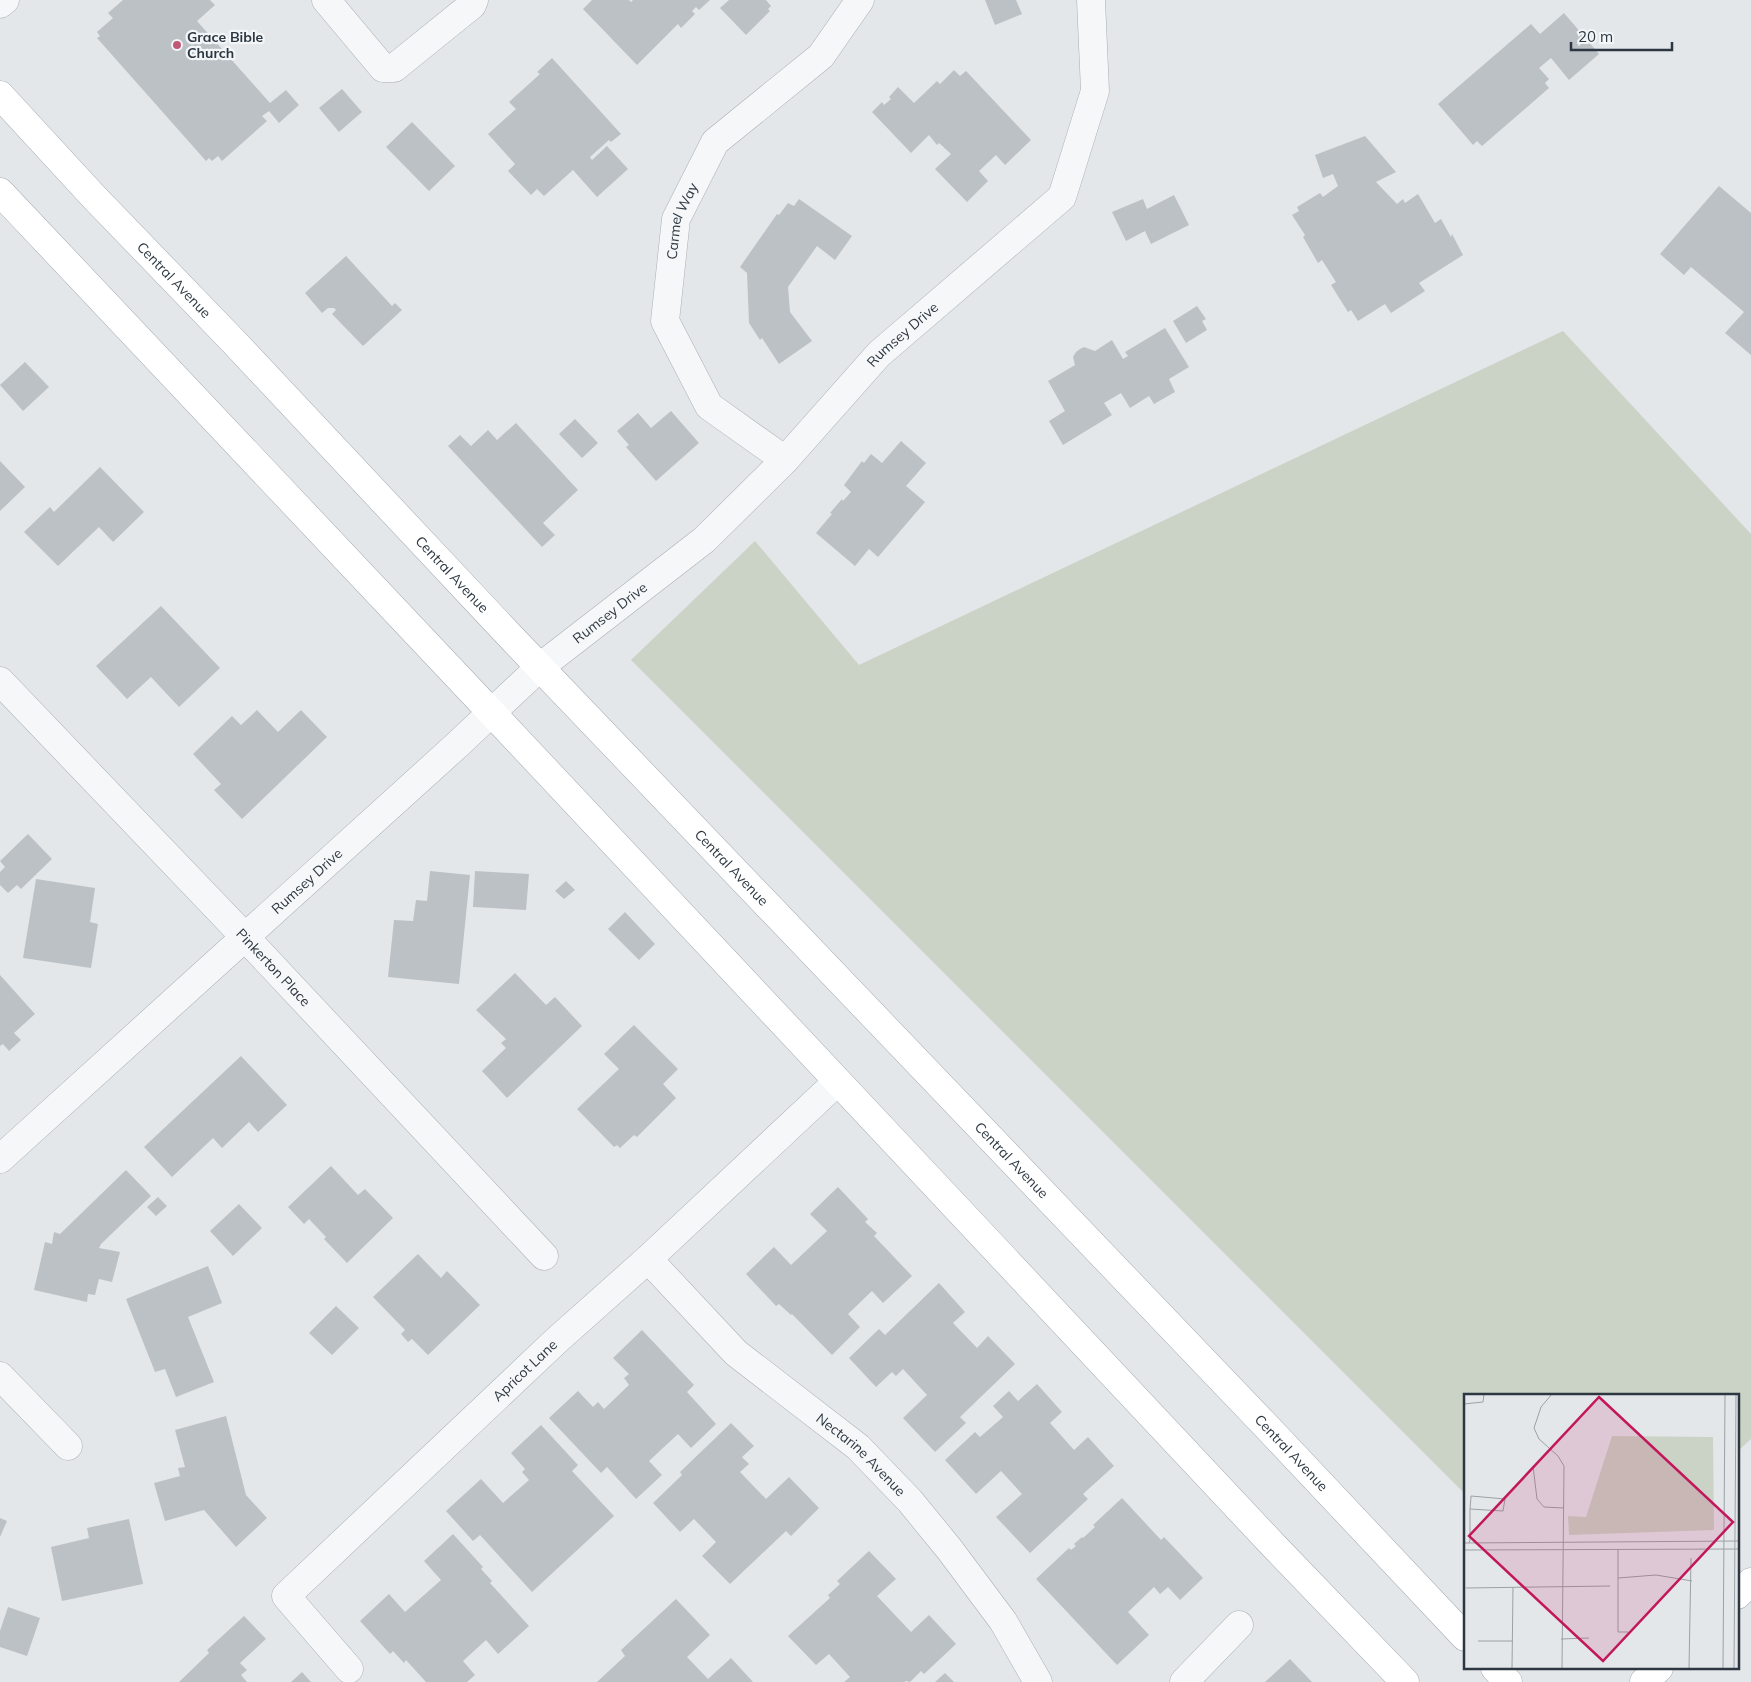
<svg xmlns="http://www.w3.org/2000/svg" width="1751" height="1682" font-family="Mulish,sans-serif">
	<rect width="100%" height="100%" fill="#e4e7ea"/>
	<!-- green -->
	<path fill="#cbd3c6" d="M1563,331l188,203v905l-14,13v-56h-272v98l-834,-834 124,-119 104,124z"/>
	<!-- building -->
	<g fill="#bcc1c6">
		<path d="M123,0h87l5,5 -18,16 73,82 16,-13 13,15 -20,18 -10,-12 -7,5 5,5 -45,40 -4,-5 -6,5 -3,-3 -3,3 -109,-123 3,-2 -3,-4 16,-14 -5,-5z"/>
		<path d="M592,0h37l2,2 2,-2h77l-11,10 -3,-3 -4,4 3,3 -14,14 -3,-4 -41,41 -54,-56z"/>
		<path d="M729,0h37l5,6 -3,3 2,2 -24,24 -26,-27z"/>
		<path d="M985,0h31l6,14 -27,11z"/>
		<path d="M1564,13l35,41 -30,26 -18,-22 -12,10 10,11 -4,4 4,5 -67,58 -5,-5 -4,4 -35,-41 93,-80 9,10z"/>
		<path d="M552,58l69,76 -10,8 -2,-2 -19,17 2,3 15,-14 21,23 -31,28 -24,-27 -29,26 -7,-7 -6,6 -23,-24 7,-7 -27,-30 28,-25 -7,-7 31,-28 -3,-2z"/>
		<path d="M954,70l6,6 6,-5 65,69 -26,25 -9,-10 -17,16 9,10 -21,21 -32,-33 16,-15 -12,-11 -2,2 -8,-10 -18,18 -39,-41 10,-10 2,3 7,-6 -2,-2 9,-10 16,16 23,-22 3,3z"/>
		<path d="M342,89l20,23 -23,20 -20,-24z"/>
		<path d="M412,122l43,44 -26,25 -43,-44z"/>
		<path d="M1365,136l31,36 -20,10 21,22 6,-5 2,4 13,-9 17,29 6,-4 10,18 1,-3 11,21 -44,28 6,8 -34,22 -6,-9 -27,17 -7,-11 -3,2 -17,-27 5,-3 -14,-22 -4,3 -15,-26 2,-2 -13,-20 7,-4 -2,-4 23,-14 3,4 15,-11 -5,-12 -10,4 -8,-23z"/>
		<path d="M1719,186l32,27v142l-26,-22 19,-21 -53,-45 -7,8 -24,-21z"/>
		<path d="M1174,195l15,30 -38,19 -6,-13 -19,10 -14,-29 31,-13 4,10z"/>
		<path d="M799,199l53,37 -17,24 -18,-14 -29,41 2,25 22,29 -33,23 -17,-26 -2,2 -11,-17 -2,-50 -7,-6 37,-53 2,1 9,-12 6,3z"/>
		<path d="M346,256l46,50 3,-3 7,7 -39,36 -31,-32 4,-4 -2,-2h-6l-6,5 -17,-20z"/>
		<path d="M1197,306l9,13 -4,2 5,9 -21,13 -13,-22z"/>
		<path d="M1165,328l24,39 -20,12 6,13 -21,12 -5,-8 -19,12 -9,-15 -17,10 8,12 -49,30 -14,-24 16,-10 -17,-30 27,-16 -2,-8 3,-5 4,-3 4,-2 11,4 17,-11 11,19 5,-3 -3,-4z"/>
		<path d="M25,362l24,25 -26,24 -23,-26z"/>
		<path d="M671,411l28,32 -43,38 -30,-34 3,-2 -12,-14 21,-18 13,15z"/>
		<path d="M575,419l23,24 -16,15 -23,-24z"/>
		<path d="M516,423l62,67 -35,33 12,12 -13,12 -94,-101 12,-11 11,11 17,-16 9,10z"/>
		<path d="M901,441l25,22 -20,23 19,16 -47,55 -9,-8 -14,17 -39,-33 16,-19 -2,-1 12,-14 1,2 8,-9 -7,-7 18,-24 2,2 7,-9 11,9z"/>
		<path d="M0,461l25,26 -25,24z"/>
		<path d="M100,467l44,45 -31,30 -14,-15 -41,39 -34,-34 26,-25 4,5z"/>
		<path d="M161,606l59,62 -41,39 -28,-30 -24,22 -31,-33z"/>
		<path d="M257,710l21,22 23,-22 26,27 -85,82 -28,-29 7,-6 -28,-30 39,-38 9,9z"/>
		<path d="M28,834l24,25 -31,30 -4,-4 -9,8 -8,-8v-13l5,-5 -5,-6z"/>
		<path d="M430,871l40,4 -11,109 -71,-7 6,-57 19,1 3,-21 11,1z"/>
		<path d="M475,871l54,3 -3,36 -53,-3z"/>
		<path d="M36,879l59,9 -5,34 8,2 -7,44 -68,-10z"/>
		<path d="M566,881l9,9 -11,9 -9,-8z"/>
		<path d="M625,912l30,32 -16,16 -31,-31z"/>
		<path d="M515,973l31,32 9,-8 27,29 -75,72 -25,-27 24,-23 -5,-5 5,-4 -30,-29z"/>
		<path d="M0,975l35,39 -21,19 7,7 -12,11 -6,-7 -3,2z"/>
		<path d="M634,1025l44,44 -15,15 13,14 -39,39 -3,-2 -14,13 -3,-3 -3,2 -37,-38 42,-40 -15,-15z"/>
		<path d="M241,1056l46,49 -29,27 -9,-10 -27,26 -9,-10 -41,39 -28,-30z"/>
		<path d="M331,1166l27,29 7,-6 28,29 -46,45 -23,-24 2,-2 -17,-18 -5,5 -16,-17z"/>
		<path d="M126,1170l25,26 -50,48 -2,4 21,4 -8,30 -13,-3 -4,16 -7,-1 -1,8 -53,-12 11,-48 7,2 2,-12 6,2z"/>
		<path d="M838,1187l30,32 -3,3 12,11 -3,3 38,40 -29,27 -11,-12 -24,23 12,13 -28,28 -40,-41 -1,1 -12,-11 -3,2 -30,-32 28,-27 17,18 36,-34 -17,-17z"/>
		<path d="M158,1197l9,9 -11,10 -9,-9z"/>
		<path d="M239,1204l23,24 -29,28 -23,-25z"/>
		<path d="M418,1254l23,24 6,-7 33,34 -52,50 -16,-16 -4,3 -7,-8 4,-4 -32,-33z"/>
		<path d="M208,1266l14,37 -34,14 26,65 -38,15 -11,-28 -10,3 -29,-73z"/>
		<path d="M939,1283l26,29 -12,11 24,25 11,-12 27,28 -55,53 6,6 -31,29 -32,-34 24,-23 -24,-26 -7,7 -4,-4 -16,15 -27,-29 30,-29 6,6z"/>
		<path d="M336,1306l23,22 -27,27 -23,-22z"/>
		<path d="M642,1330l52,55 -7,7 29,32 -25,24 -13,-14 -29,27 13,14 -26,24 -29,-32 -6,6 -52,-55 29,-27 15,16 5,-5 6,7 25,-24 -5,-7 5,-4 -16,-16z"/>
		<path d="M1037,1384l25,28 -12,11 24,27 14,-13 26,29 -31,28 5,5 -58,54 -34,-36 26,-23 -21,-23 -25,23 -31,-34 30,-28 5,5 23,-20 -10,-11 16,-15 9,10z"/>
		<path d="M226,1416l20,79 21,23 -31,29 -32,-37 -39,11 -11,-38 26,-7 -2,-8 7,-1 -10,-37z"/>
		<path d="M731,1423l23,23 -12,11 7,7 -9,8 26,27 23,-22 30,31 -28,28 -5,-5 -56,53 -28,-28 14,-14 -22,-23 -14,13 -27,-29 29,-28 -2,-3z"/>
		<path d="M541,1425l37,40 -6,6 42,45 -82,76 -52,-57 -7,6 -27,-30 35,-32 22,24 26,-23 -7,-8 3,-3 -14,-16z"/>
		<path d="M1122,1498l39,42 3,-3 39,41 -23,22 -12,-13 -8,7 -6,-7 -26,25 21,23 -32,30 -81,-86 33,-31 2,2 5,-4 -2,-2 8,-7 1,1 12,-11 -2,-2z"/>
		<path d="M0,1518l7,3 -7,16z"/>
		<path d="M129,1519l14,65 -81,17 -11,-54 38,-9 -2,-10z"/>
		<path d="M453,1534l30,33 -2,2 11,12 -2,2 39,43 -31,28 -12,-14 -23,21 12,14 -8,7h-41l-20,-22 -2,3 -11,-12 -3,3 -30,-33 29,-27 16,18 36,-32 -17,-19z"/>
		<path d="M869,1551l27,28 -19,17 34,36 18,-17 27,29 -32,30 -3,-3 -11,11 -4,-1 -2,1h-60l6,-5 -21,-23 -13,11 -28,-29 42,-38 -2,-3 12,-11 -3,-3z"/>
		<path d="M676,1599l34,36 -23,22 21,22 23,-21 22,24h-156l28,-26 -4,-6z"/>
		<path d="M8,1607l32,11 -13,38 -27,-9v-16z"/>
		<path d="M244,1616l22,23 -26,24 7,7 -6,5 6,7h-68l30,-29 -2,-3z"/>
		<path d="M1290,1659l22,23h-47z"/>
		<path d="M302,1672l9,10h-20z"/>
		<path d="M945,1673l9,9h-19z"/>
	</g>
	<g fill="none" stroke-linecap="round" stroke-linejoin="round">
		<defs>
			<g id="minor">
				<path d="M326,0l57,68h11l78,-63 2,-5"/>
				<path d="M0,4l5,-4"/>
				<path id="s1" d="M785,460l-76,-54 -44,-85 11,-102 39,-77 106,-86 39,-56"/>
				<path id="s2" d="M0,681l244,255 300,320"/>
				<path id="s3" d="M0,1159l456,-413 84,-79 164,-127 81,-80 94,-106 183,-157 33,-106 -4,-91"/>
				<path id="s4" d="M648,1259l88,94 122,94 52,54 40,49 53,71 35,61"/>
				<path d="M0,1376l68,70"/>
				<path id="s5" d="M349,1669l-63,-73 271,-256 91,-81 189,-177"/>
				<path d="M1184,1682l55,-57"/>
			</g>
			<g id="major">
				<path id="s6" d="M0,95l93,101 141,146 275,293 759,793 197,209"/>
				<path d="M0,192l491,520 783,834 131,136"/>
				<path d="M1737,1595l14,-13"/>
				<path d="M1495,1668l13,14"/>
				<path d="M1644,1682l15,-14"/>
			</g>
		</defs>
		<!-- minor casing -->
		<use href="#minor" stroke="#a9afb4" stroke-width="29"/>
		<!-- major casing -->
		<use href="#major" stroke="#a4adb4" stroke-width="29"/>
		<!-- minor -->
		<use href="#minor" stroke="#f6f7f9" stroke-width="28"/>
		<!-- major -->
		<use href="#major" stroke="#fff" stroke-width="28"/>
	</g>
	<!-- markers -->
	<circle fill="#c05875" stroke="#f3f6f8" stroke-width="2" cx="177" cy="45" r="5"/>
	<g text-anchor="middle" stroke-width="4.5" stroke-linejoin="round" paint-order="stroke">
		<!-- poi labels -->
		<g font-size="14" font-weight="bold" fill="#2d3741" stroke="#f3f6f8" text-anchor="start">
			<text x="187" y="42">Grace Bible<tspan x="187" dy="16">Church</tspan></text>
		</g>
		<!-- street labels -->
		<g font-size="14" fill="#2d3741" stroke="#f3f6f8">
			<text dy="5" stroke="none"><textPath href="#s1" startOffset="291">Carmel Way</textPath></text>
			<text dy="5" stroke="none"><textPath href="#s6" startOffset="254">Central Avenue</textPath></text>
			<text dy="5" stroke="none"><textPath href="#s3" startOffset="1224">Rumsey Drive</textPath></text>
			<text dy="5" stroke="none"><textPath href="#s6" startOffset="659">Central Avenue</textPath></text>
			<text dy="5" stroke="none"><textPath href="#s3" startOffset="819">Rumsey Drive</textPath></text>
			<text dy="5" stroke="none"><textPath href="#s6" startOffset="1064">Central Avenue</textPath></text>
			<text dy="5" stroke="none"><textPath href="#s3" startOffset="414">Rumsey Drive</textPath></text>
			<text dy="5" stroke="none"><textPath href="#s2" startOffset="396">Pinkerton Place</textPath></text>
			<text dy="5" stroke="none"><textPath href="#s6" startOffset="1469">Central Avenue</textPath></text>
			<text dy="5" stroke="none"><textPath href="#s5" startOffset="425">Apricot Lane</textPath></text>
			<text dy="5" stroke="none"><textPath href="#s6" startOffset="1874">Central Avenue</textPath></text>
			<text dy="5" stroke="none"><textPath href="#s4" startOffset="290">Nectarine Avenue</textPath></text>
		</g>
	</g>
	<!-- overview -->
	<g transform="translate(1464 1394)">
		<rect width="275" height="275" fill="#e4e7ea"/>
		<path d="M148,42l101,1 1,93 -145,5 -1,-19 18,1z" fill="#cbd3c6"/>
		<path fill="none" stroke="#9ba1a6" stroke-width="1" d="M88,0l-11,13 -7,21 5,11 19,17 6,10 -2,203M0,10l19,-2 1,-8M69,72l4,33 7,8 20,1M0,149l275,-2M5,149l1,-3v-31l1,-12v-1l34,3 -2,12 -33,-2M0,156l275,-1M154,156v82h10M154,184l38,-3 36,6M2,194l144,-2M97,245l28,-1M14,247h35M48,275l1,-82M225,275l2,-111M259,275l2,-275M270,275l2,-275"/>
		<path fill="#c2185b" fill-opacity="0.15" stroke="#c2185b" stroke-width="2.5" d="M135,3l134,125 -130,139 -134,-125z"/>
		<rect width="275" height="275" fill="none" stroke="#2d3741" stroke-width="2.5"/>
	</g>
	<!-- scale -->
	<path d="M1571 42v8h101v-8" fill="none" stroke="#2d3741" stroke-width="2.5"/>
	<text x="1578" y="42" font-size="15" fill="#2d3741" stroke="#f3f6f8" stroke-width="4" paint-order="stroke">20 m</text>
</svg>
